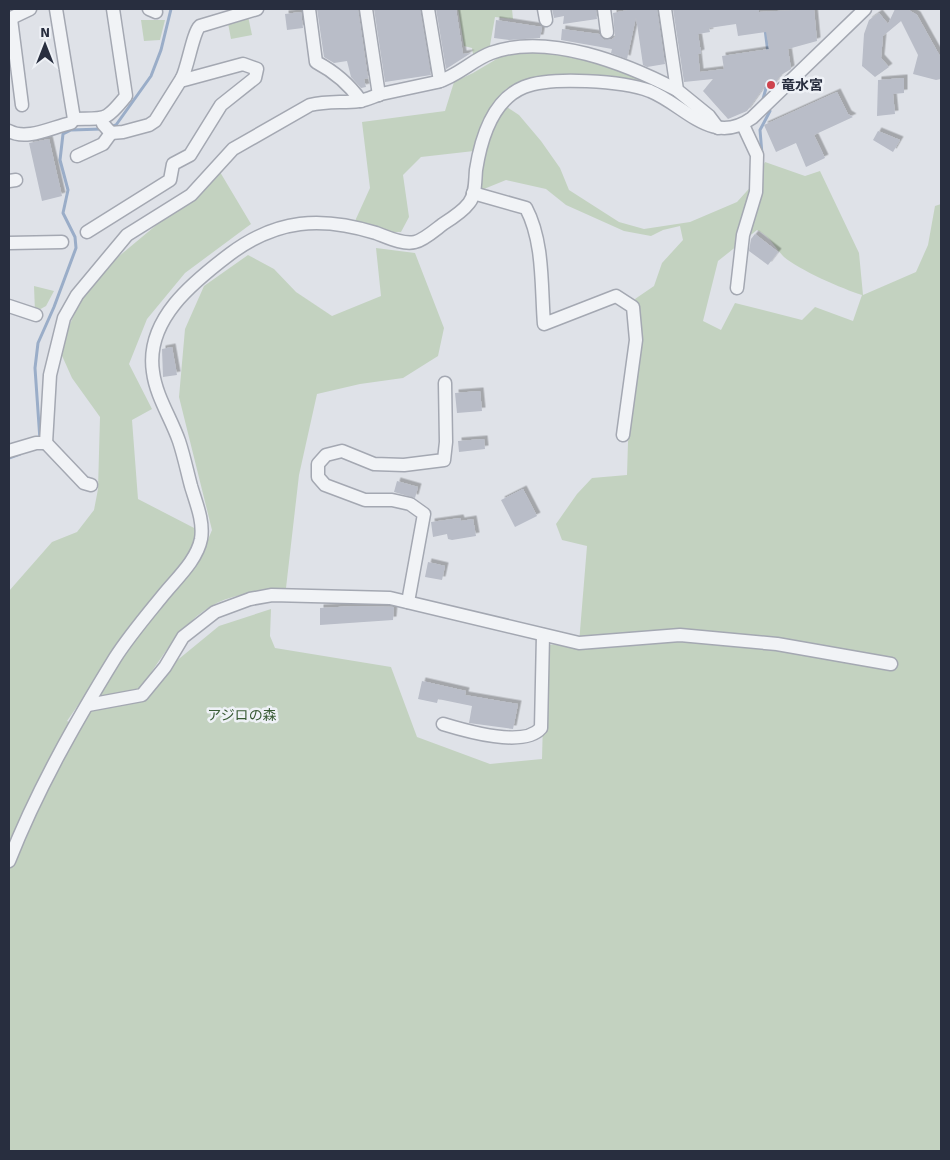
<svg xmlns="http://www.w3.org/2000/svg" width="950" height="1160" font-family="Signika,'Noto Sans JP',sans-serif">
	<defs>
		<filter id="shadow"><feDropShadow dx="3.5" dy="-3.5" stdDeviation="0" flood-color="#0004"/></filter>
	</defs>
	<rect width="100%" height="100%" fill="#dfe2e8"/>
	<!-- green -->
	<g fill="#c3d2c0" fill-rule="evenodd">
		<path d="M458,9h54l1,10 -18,-2 -6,34 -15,9 -2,-12 -8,-2z"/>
		<path d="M248,16l4,19 -21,4 -3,-16z"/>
		<path d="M141,20h24l-5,20 -16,1z"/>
		<path d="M527,52h27l34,4 92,40 17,15 -44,-21 -122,-9 -25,8 -6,6 7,12 12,8 22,26 19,27 9,22 50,32 25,7 46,-7 47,-20 18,-20 10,-20 40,14 15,-5 39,82 4,42 53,-23 12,-27 7,-39 6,-2v947h-932v-560l43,-49 25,-10 17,-22 4,-21 2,-72 -28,-39 -13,-29 22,-50 37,-42 102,-85 31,52 -66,49 -38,46 -18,45 23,45 -20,11 6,79 60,31 -7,25 -55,67 -69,99 13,6 10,-18 34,-5 95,-78 52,-17 -1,27 5,12 116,19 26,70 73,27 52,-5 3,-114 34,-2 8,-97 -25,-6 -6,-16 21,-30 15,-16 35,-3 1,-33 14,-104 -7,-39 19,-13 8,-23 21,-23 -3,-14 -17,4 -12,6 -27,-5 -58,-26 -20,-16 -40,-9 -27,11 -5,-40 -53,6 -18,18 6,42 -8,15c-15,0 -34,-1 -46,-11l15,-33 -8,-66 83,-11 9,-29 19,-9 27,-16zM757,230c13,6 17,17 27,27 15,13 59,32 78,38l-9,26 -38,-14 -13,13 -67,-17 -14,27 -18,-9 15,-60z"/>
		<path d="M376,248l39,5 29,75 -6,28 -35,22 -43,6 -43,10 -18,81 -13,113c-17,3 -35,4 -53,9 -44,11 -69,58 -93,92l-45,9 29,-44 38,-51 37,-42 13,-31 -33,-133 6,-68 19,-43 44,-31 26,14 22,23 36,24 49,-20z"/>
		<path d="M34,286l20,5 -8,15 -11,6z"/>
	</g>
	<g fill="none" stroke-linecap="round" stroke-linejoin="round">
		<!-- stream -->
		<g stroke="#9aadc8" stroke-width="3">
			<path d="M765,29l3,24"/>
			<path d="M763,99l5,-18"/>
			<path d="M110,127l6,-2 35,-49 10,-26 10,-41"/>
			<path d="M762,154l-2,-24 10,-19"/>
			<path d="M40,440l-5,-72 3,-25 16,-36 22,-59 -1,-11 -12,-24 5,-23 -8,-30 3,-26 8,-4 31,-1"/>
			<path d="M9,458l11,-4"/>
		</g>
	</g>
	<!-- building -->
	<g fill="#b9bdc8" fill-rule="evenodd" filter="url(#shadow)">
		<path d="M317,9h41l10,69 -4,1 2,8 -5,1 -10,-11 -4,-16 -13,2 -10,-6z"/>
		<path d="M374,9h46l11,66 -46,7z"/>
		<path d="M436,9h20l7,45 8,-1 -25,16z"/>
		<path d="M552,9h44l1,10 -34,5 1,-8 -10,2z"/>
		<path d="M633,9h24l8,55 -18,3 -4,-2 -7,-48 -9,42 -16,-6 1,-4 -51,-9 1,-11 37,5 5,6 8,-1 3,-2 -2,-24z"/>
		<path d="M673,9l60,1 26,-1v3l55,-3 3,32 -29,8 3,20 -10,6 -10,13 -5,-4 -19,27 -19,8 -25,-28 10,-12 -29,3zM736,24l2,12 28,-4 3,17 -47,7 2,13 -24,3 -2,-18 3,-1 -3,-19 12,-2 -1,-4z"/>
		<path d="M895,9h12l10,6 24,43v21l-5,1 -23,-6 5,-19 -17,-34 -18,15 -2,22 8,9 -14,10 -13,-11 2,-32 5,-14 10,-7 9,11z"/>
		<path d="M301,12l2,16 -16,2 -2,-16z"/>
		<path d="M496,20l46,7 -2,11 -31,2 -15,-2z"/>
		<path d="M904,78v15l-11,1 2,20 -18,2 1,-36z"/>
		<path d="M837,92l11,22 5,3 -39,18 11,23 -19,9 -10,-24 -20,9 -12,-27z"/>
		<path d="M878,131l22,9 -7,12 -20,-12z"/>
		<path d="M49,139l13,57 -20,5 -13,-58z"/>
		<path d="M755,234l23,18 -10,13 -19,-14 2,-12z"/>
		<path d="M172,347l5,28 -14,2 -1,-28z"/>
		<path d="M480,391l2,20 -25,2 -2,-20z"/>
		<path d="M484,439l1,10 -26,3 -1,-11z"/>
		<path d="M397,481l21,6 -3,11 -21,-6z"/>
		<path d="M523,489l14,27 -22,11 -14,-27z"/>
		<path d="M460,518l1,3 12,-2 3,17 -24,4 -4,-1 -1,-5 -14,3 -2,-15z"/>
		<path d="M428,562l17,4 -3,14 -17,-3z"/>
		<path d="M356,606l38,1 -1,13 -73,5v-17z"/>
		<path d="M422,681l44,10 -1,4 53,9 -5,25 -44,-6 3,-17 -34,-7 -1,4 -19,-4z"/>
	</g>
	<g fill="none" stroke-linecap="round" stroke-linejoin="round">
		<defs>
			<g id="minor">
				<path d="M56,9l18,110c32,-1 31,3 52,-23l-13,-87"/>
				<path d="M149,9l7,3"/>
				<path d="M309,9l7,53c19,10 33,22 45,39"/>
				<path d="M366,9l13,86"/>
				<path d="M428,9l12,72"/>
				<path d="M544,9l2,11"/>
				<path d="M604,9l3,23"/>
				<path d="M665,9l12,81 32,26 9,12"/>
				<path d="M9,19l21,-10"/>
				<path d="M11,19l11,86"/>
				<path d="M182,78c6,-12 11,-46 18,-52l57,-17"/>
				<path d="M9,131c18,10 43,-4 62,-8l3,-4"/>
				<path d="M77,156l26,-12 8,-11"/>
				<path d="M9,181l7,-1"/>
				<path d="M473,193l53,15c18,34 15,79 18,116l72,-28 17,11 3,33 -13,95"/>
				<path d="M87,232l83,-52 3,-16 17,-9 31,-50 34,-27 2,-9 -14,-5 -59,16 -2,-2 -27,43 -6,4 -26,7 -12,1 -8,-9 -1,-6"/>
				<path d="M9,243l53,-1"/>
				<path d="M737,288l6,-53 13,-43 1,-37 -14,-30"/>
				<path d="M9,306l27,9"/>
				<path d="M46,443l38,40 7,2"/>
				<path d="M9,451l27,-8h10l4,-68 14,-57 13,-23 50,-60 64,-40 42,-46 77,-44c17,-4 33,-2 49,-4 8,-1 15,-5 22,-7 19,-4 38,-8 56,-12 21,-6 35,-22 54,-29 57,-21 136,11 186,37"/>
				<path d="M408,602l16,-88 -14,-10 -18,-4h-27l-40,-15 -7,-8v-13l8,-9 16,-4 32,13 30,1 40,-5 2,-18 -1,-59"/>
				<path d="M88,705l54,-10 23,-28 18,-30 32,-25 35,-13 22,-4 118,3 189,45 101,-8 97,9 114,20"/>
				<path d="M443,724c23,7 81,24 98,4l2,-93"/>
				<path d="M9,861c28,-71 66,-138 106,-203 14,-22 32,-43 49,-64 13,-16 33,-34 37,-55 3,-18 -5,-36 -10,-53 -4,-15 -7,-30 -12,-45 -8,-23 -23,-45 -26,-69 -8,-52 40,-90 77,-118 47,-35 91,-38 146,-21 11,4 27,12 39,9 9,-2 20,-12 28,-18 8,-5 20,-13 26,-21 7,-9 6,-22 7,-33 5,-32 16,-70 48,-83 27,-11 99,-6 126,4 35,14 62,56 102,27l113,-109"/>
			</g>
		</defs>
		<!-- minor casing -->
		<use href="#minor" stroke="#a4a8b2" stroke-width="15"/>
		<!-- minor -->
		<use href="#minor" stroke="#f1f3f6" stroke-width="12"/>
	</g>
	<!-- markers -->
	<circle fill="#ce434d" stroke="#eef1f6" stroke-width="2" cx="771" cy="85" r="5"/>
	<g text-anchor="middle" stroke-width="5" stroke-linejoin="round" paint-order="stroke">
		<!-- poi labels -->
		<g font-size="14" font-weight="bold" fill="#282e3f" stroke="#eef1f6" text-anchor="start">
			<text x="781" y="90">竜水宮</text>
		</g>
		<!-- park labels -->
		<g font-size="14" fill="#395b35" stroke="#eef1f6">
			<text x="242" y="720">アジロの森</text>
		</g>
	</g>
	<!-- border -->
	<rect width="950" height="1160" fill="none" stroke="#282e3f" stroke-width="20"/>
	<!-- north arrow -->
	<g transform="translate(45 45)" stroke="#eef1f6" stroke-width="4" paint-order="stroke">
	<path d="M0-4L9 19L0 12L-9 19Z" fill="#282e3f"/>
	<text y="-8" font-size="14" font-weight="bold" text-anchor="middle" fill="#282e3f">N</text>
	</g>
</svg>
